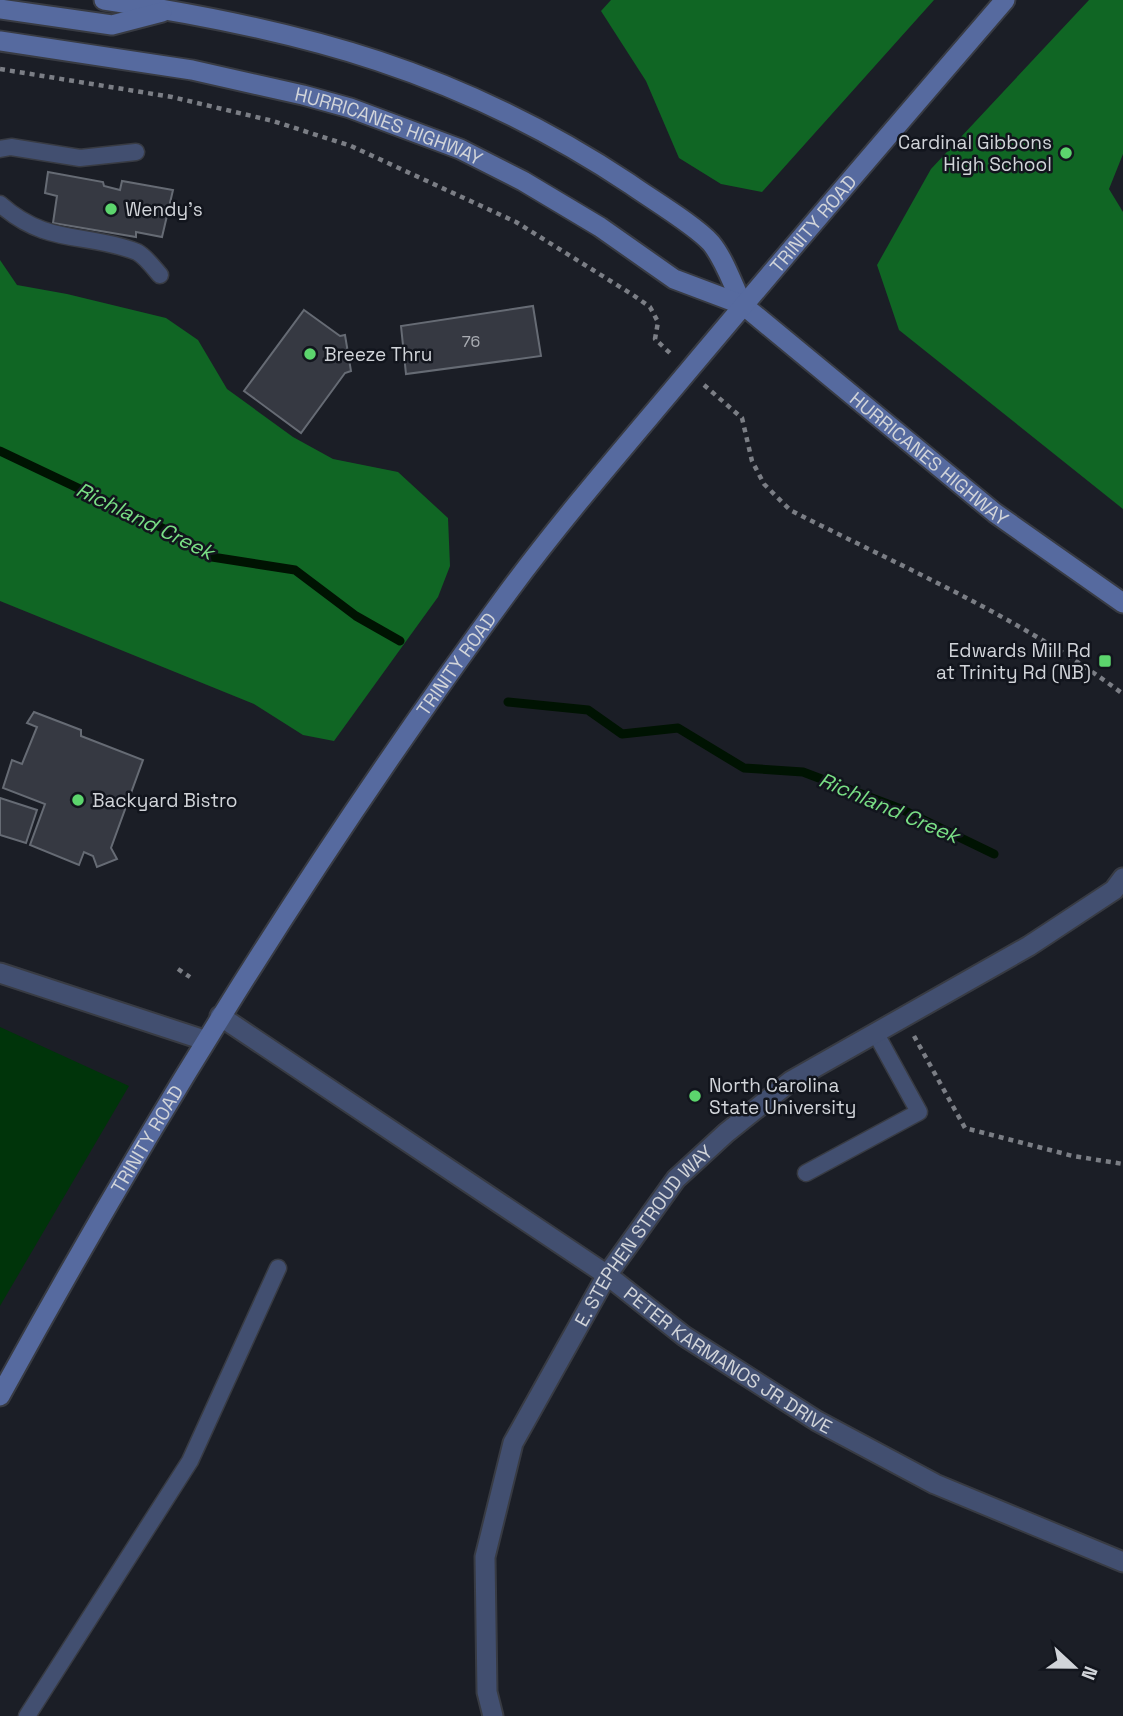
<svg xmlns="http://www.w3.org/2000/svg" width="1123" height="1716" font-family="'Space Grotesk',sans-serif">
	<rect width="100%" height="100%" fill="#1b1e26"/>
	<!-- green -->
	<path fill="#00340a" d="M0,1027l129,59 -129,220z"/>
	<!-- forest -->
	<g fill="#106624">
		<path d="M611,0h323l-172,192 -41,-8 -42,-26 -33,-77 -45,-70z"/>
		<path d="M1089,0h34v154l-14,35 14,23v297l-224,-179 -22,-65 54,-96z"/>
		<path d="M0,260l17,25 50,9 99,24 32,22 29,49 66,48 40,22 65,13 50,46 2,48 -12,31 -104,144 -31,-6 -49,-31 -254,-103z"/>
	</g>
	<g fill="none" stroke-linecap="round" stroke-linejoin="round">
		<!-- stream -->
		<g stroke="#001302" stroke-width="9">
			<path d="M0,451l179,85 33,21 83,13 61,46 44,25"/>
			<path d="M508,702l80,8 34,24 56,-6 66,40 59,4 98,37 93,45"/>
		</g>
	</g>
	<!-- building -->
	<g fill="#363942" stroke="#666b74" stroke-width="2">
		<path d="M48,172l55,10 1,4 16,4 2,-9 51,9 -11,47 -26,-5v5l-83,-14 4,-27 -12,-3z"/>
		<path d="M533,306l8,50 -135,18 -5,-48z"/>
		<path d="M304,310l36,26 5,-1 6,36 -6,2 -44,60 -57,-42z"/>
		<path d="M34,712l47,18v6l62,24 -32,88 6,11 -20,8 -4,-11 -9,-4 -5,13 -49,-20 15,-41 -42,-16 9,-28 10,4 15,-37 -10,-4z"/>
		<path d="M0,798l37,12 -11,33 -26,-8z"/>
	</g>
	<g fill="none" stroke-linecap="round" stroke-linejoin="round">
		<defs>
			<g id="service">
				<path d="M0,149l11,-2 69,11 56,-6"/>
				<path d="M0,204c47,42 86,28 137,48 8,4 17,16 23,23"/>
				<path d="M806,1173l113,-61 -44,-80"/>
				<path d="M27,1716l163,-255 88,-193"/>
			</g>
			<g id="minor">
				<path d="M0,973l204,67"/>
				<path id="s1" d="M220,1016l387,259 77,61 133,85 118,63 188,78"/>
				<path id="s2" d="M493,1716l-6,-24 -2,-135 28,-114 94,-168 69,-96 50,-46 65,-52 238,-135 85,-56 9,-12"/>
			</g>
			<g id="secondary">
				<path d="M104,0c197,29 358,72 526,184 21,15 65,41 81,59 14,17 22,43 32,62"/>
				<path d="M0,9l112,16 50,-13"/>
				<path id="s3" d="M0,41l192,29 111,25 47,13 110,41 63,32 77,46 74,52 69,26 252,208 128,90"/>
				<path id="s4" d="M0,1396c153,-279 320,-549 509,-805 57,-77 120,-149 181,-222 104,-124 209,-246 315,-369"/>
			</g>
		</defs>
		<!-- service casing -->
		<use href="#service" stroke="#383b43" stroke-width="19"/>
		<!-- minor casing -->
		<use href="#minor" stroke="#383b43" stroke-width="23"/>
		<!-- secondary casing -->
		<use href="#secondary" stroke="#383b43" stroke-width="23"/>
		<!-- path -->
		<g stroke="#7b7e85" stroke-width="4.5" stroke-dasharray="5 5" stroke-linecap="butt">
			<path d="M0,69l172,28 101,24 78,25 165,76 117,73 17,12 8,15 -3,17 17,16"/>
			<path d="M704,385l38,33 10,43 12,23 26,26c112,57 232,108 333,184"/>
			<path d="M178,969l12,8"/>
			<path d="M914,1036l51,92 108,28 50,8"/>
		</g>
		<!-- service -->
		<use href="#service" stroke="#424f70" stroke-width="16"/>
		<!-- minor -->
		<use href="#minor" stroke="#424f70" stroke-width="19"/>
		<!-- secondary -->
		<use href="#secondary" stroke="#566a9f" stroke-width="19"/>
	</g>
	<!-- markers -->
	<g fill="#5cd56d" stroke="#12151d" stroke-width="2.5">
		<circle cx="1066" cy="153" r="7"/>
		<circle cx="111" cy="209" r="7"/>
		<circle cx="310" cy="354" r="7"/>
		<rect x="1098" y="654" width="14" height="14" rx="3.5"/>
		<circle cx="78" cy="800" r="7"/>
		<circle cx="695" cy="1096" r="7"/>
	</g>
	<g text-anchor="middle" stroke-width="5" stroke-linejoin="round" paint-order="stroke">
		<!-- number labels -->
		<g font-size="16" fill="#aaadb3">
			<text x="471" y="347">76</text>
		</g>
		<!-- street labels -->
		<g font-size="19" fill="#d1d4d9" stroke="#12151d">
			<text dy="7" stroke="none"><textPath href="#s3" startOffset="399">HURRICANES HIGHWAY</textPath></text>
			<text dy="7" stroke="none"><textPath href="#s4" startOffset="1430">TRINITY ROAD</textPath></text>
			<text dy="7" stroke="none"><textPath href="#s3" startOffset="1040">HURRICANES HIGHWAY</textPath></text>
			<text dy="7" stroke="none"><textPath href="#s4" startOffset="863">TRINITY ROAD</textPath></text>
			<text dy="7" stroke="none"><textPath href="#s4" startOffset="296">TRINITY ROAD</textPath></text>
			<text dy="7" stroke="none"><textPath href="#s2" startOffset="523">E. STEPHEN STROUD WAY</textPath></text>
			<text dy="7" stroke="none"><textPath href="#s1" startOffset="614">PETER KARMANOS JR DRIVE</textPath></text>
		</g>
		<!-- poi labels -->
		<g font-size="19" fill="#d1d4d9" stroke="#12151d" text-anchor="start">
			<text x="1052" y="149" text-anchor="end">Cardinal Gibbons<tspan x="1052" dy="22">High School</tspan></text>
			<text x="125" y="216">Wendy's</text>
			<text x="324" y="361">Breeze Thru</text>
			<text x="1091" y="657" text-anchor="end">Edwards Mill Rd<tspan x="1091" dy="22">at Trinity Rd (NB)</tspan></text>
			<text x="92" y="807">Backyard Bistro</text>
			<text x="709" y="1092">North Carolina<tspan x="709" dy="22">State University</tspan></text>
		</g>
		<!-- water labels -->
		<g font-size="21" font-style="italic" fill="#79df85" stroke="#12151d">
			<text transform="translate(145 521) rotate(26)" y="7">Richland Creek</text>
			<text transform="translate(889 808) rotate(23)" y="7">Richland Creek</text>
		</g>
	</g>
	<!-- north arrow -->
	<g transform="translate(1074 1667) rotate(112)" stroke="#12151d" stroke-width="5" paint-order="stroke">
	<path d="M0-5L12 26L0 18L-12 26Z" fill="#d1d4d9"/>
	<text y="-10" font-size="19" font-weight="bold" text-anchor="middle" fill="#d1d4d9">N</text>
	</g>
</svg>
